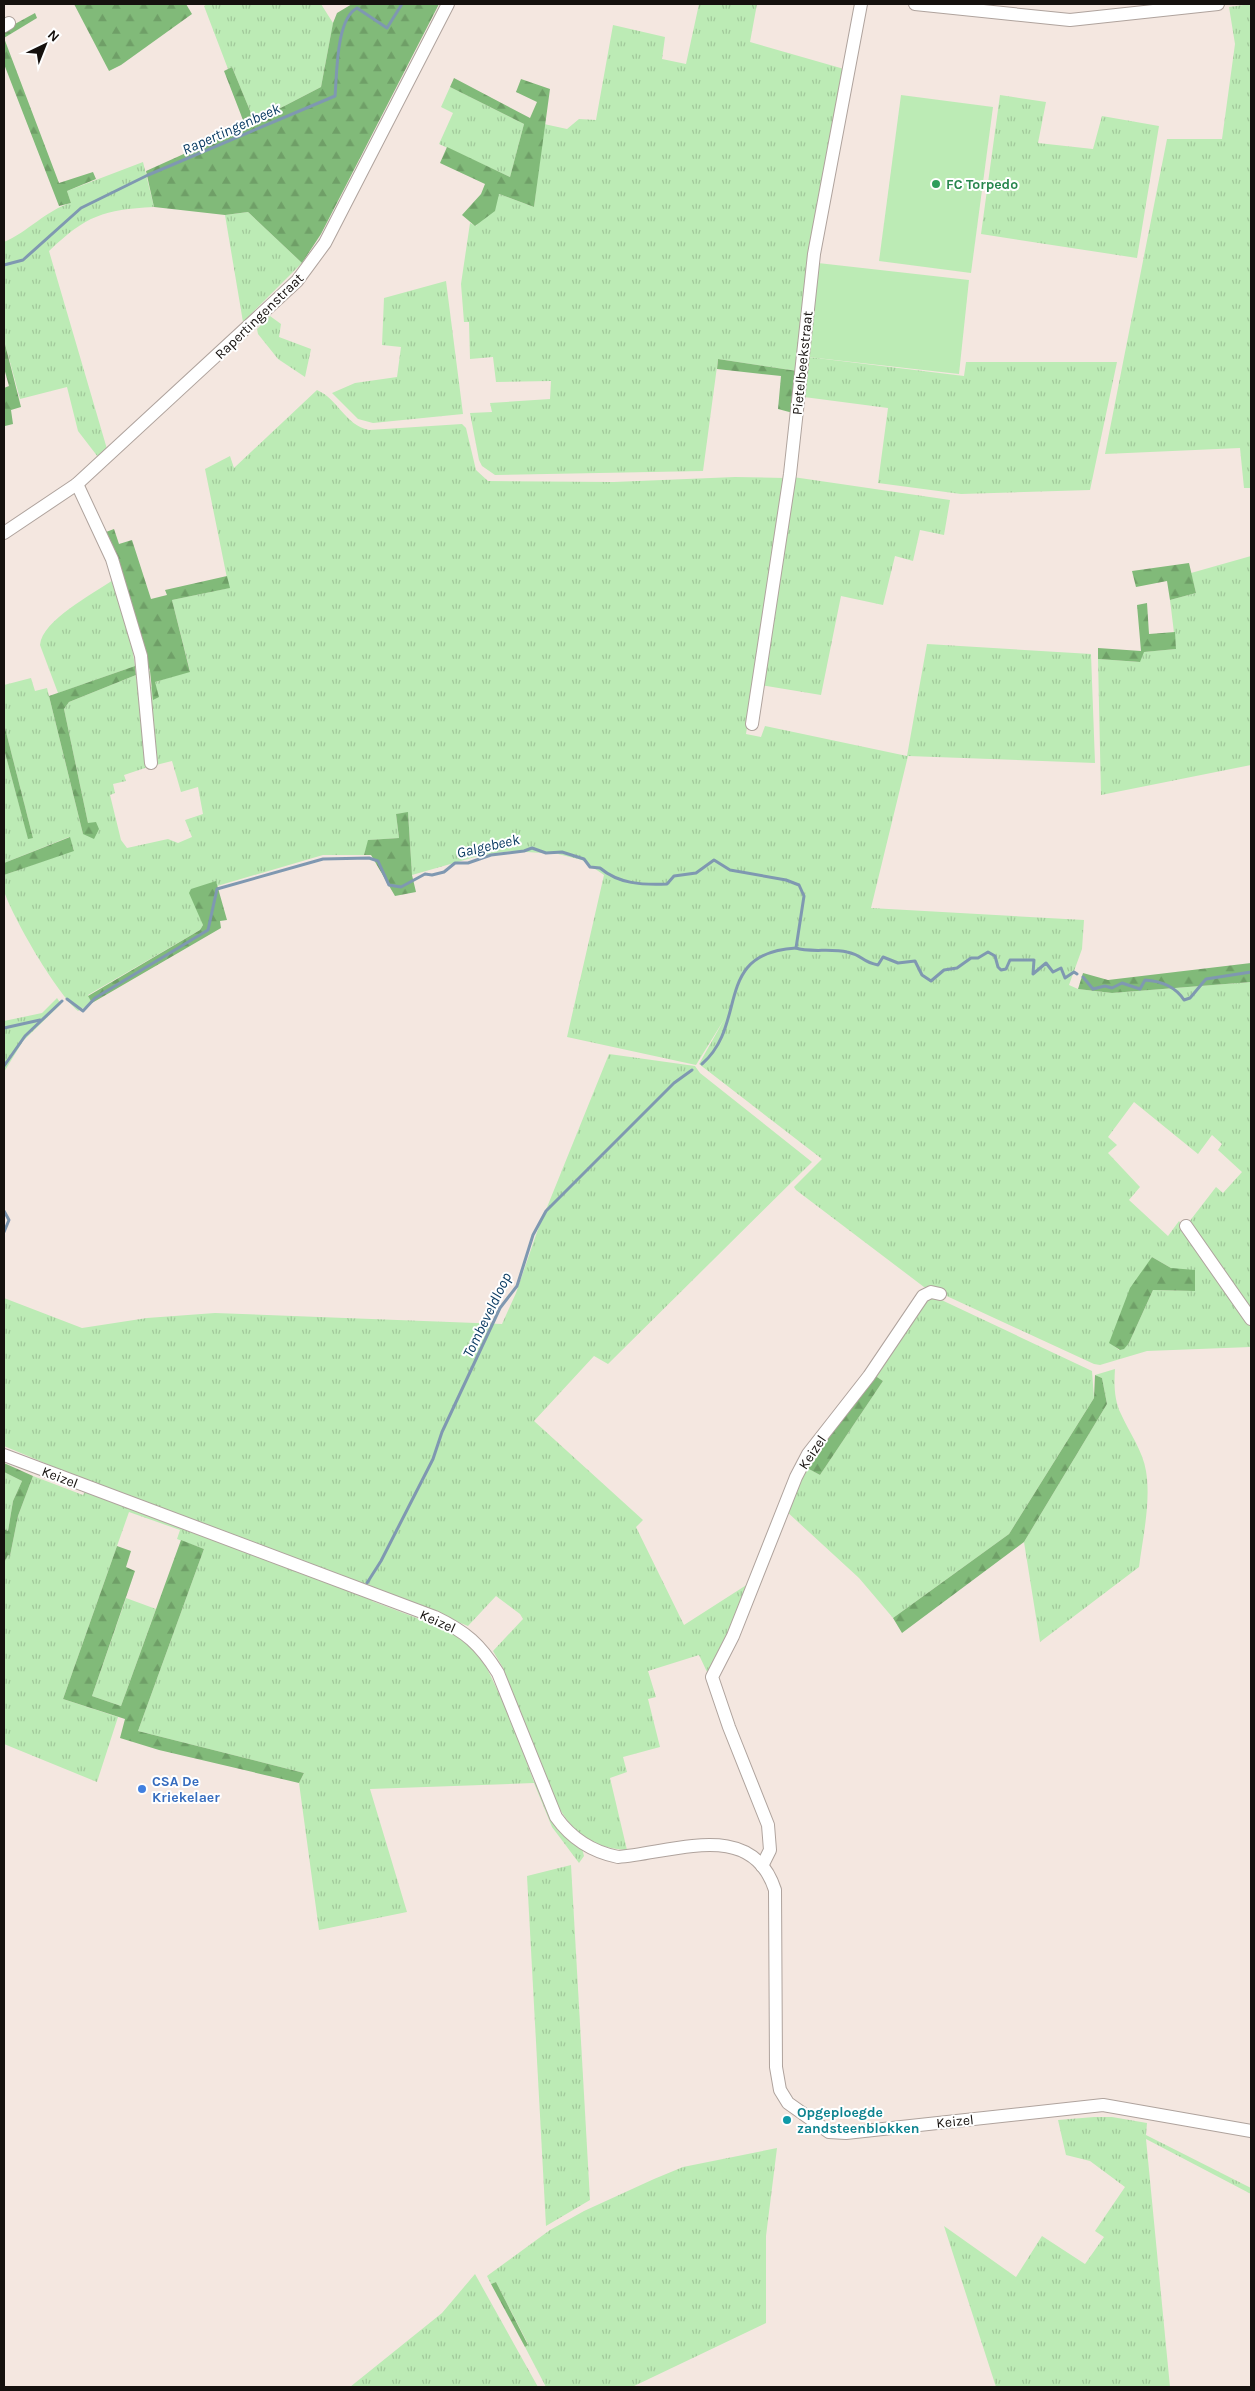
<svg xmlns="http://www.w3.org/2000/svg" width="1255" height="2391" font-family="Karla,sans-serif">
	<defs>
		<pattern id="grass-tufts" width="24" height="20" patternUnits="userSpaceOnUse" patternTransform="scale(1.25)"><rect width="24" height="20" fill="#bcebb5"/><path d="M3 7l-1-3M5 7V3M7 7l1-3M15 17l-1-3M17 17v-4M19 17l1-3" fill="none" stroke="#a1c89a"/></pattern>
		<pattern id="forest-firs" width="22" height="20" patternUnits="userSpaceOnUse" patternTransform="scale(1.25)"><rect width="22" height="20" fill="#81ba79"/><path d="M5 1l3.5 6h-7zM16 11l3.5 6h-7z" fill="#6f9f67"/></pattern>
	</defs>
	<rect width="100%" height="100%" fill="#f4e7e0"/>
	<!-- grass -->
	<g fill="url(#grass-tufts)" fill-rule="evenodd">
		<path d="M207,4h114l12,19 -12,64 -54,28 -14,3 -21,-51 -4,2 -24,-63z"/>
		<path d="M699,4h58l-7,38 94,27 -47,302 -79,-12 -15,112 -208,4 -13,-9 -3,-6 -9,-47 22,-1 -2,-9 60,-4 1,-18 -55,1 -3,-25 -23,2 -1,-37h-5l-3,-38 9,-61 6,3 23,-32 35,13 10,-83 23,5 12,-10 17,1 17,-95 52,12 -3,22 24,5z"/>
		<path d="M1251,4v484h-7l-4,-40 -135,6 62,-315h55l13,-95 -6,-37z"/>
		<path d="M450,87l74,37 -14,53 -71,-33 14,-31 -12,-6z"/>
		<path d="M1000,95l46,7 -8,41 55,6 9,-33 57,10 -22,132 -156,-24z"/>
		<path d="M143,162l11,45c-51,3 -67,8 -105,44l58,198 -9,8 -20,-26 -11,-44 -47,12 -16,-59v-98c24,-10 42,-32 67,-39l-4,-12z"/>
		<path d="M248,212l54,51 -59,59 -18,-107z"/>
		<path d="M446,281l17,133 -90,9 -15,-4 -26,-26 23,-10 42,-6 4,-30 -19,-2 2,-47z"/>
		<path d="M270,316l11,8 -2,13 32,12 -6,28 -27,-18 -20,-25 -1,-5z"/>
		<path d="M808,357l156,19 2,-14h151l-27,128 -129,4 -83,-11 10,-75 -84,-11z"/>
		<path d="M317,390c21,9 28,35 52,40l93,-6 4,4 10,42 12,11 126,1 121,-5 50,1 -39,256 15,3 4,-11 142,30 20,-112 164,10 4,109 -187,-7 -37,152 213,12 -2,29 -13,36 9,4 34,4 139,-11v332l-62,-92 27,-35 7,6 19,-21 -24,-22 4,-6 -10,-9 -14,19 -64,-52 -26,35 9,8 -9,8 32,34 -11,13 39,36 11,-15 72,104v22l-104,4 -47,14 -6,-1 -156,-72 -14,-5 -128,-97 -2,-3 28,-28 -123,-95 26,-46 -29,47 -129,-28 37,-162 -22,-15 -24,-6 -47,-3 -29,4 -70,20 -4,-62 -12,1 3,24 -30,2 -5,15h-41l-106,31 -1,-4 -20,23 7,20 -3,5 -112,65 4,8 -14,8c-22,-19 -62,-88 -73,-117 -2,-6 -1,-13 -1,-19l70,-25 -5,-13 -65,26v-114l24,89h5l-29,-114v-39l27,-7 4,13 12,-3 36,146 5,-11 -24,-114 5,-7 67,-27 12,92 -24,8 2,6 -13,3 2,9 -5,2 11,45 6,8 41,-9 10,4 14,-6 -7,-17 18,-6 -5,-27 -17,5 -9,-31 -16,4 -11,-93 5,-1v18l5,-7 35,-11 -18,-71 57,-12 -24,-119 25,-13 4,12zM1152,1257l19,11 24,23 -42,-1 -24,53 -10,7 -9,-7z"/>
		<path d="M793,477l157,23 -6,35 -24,-5 -7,31 -18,-5 -12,49 -42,-9 -20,99 -60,-10z"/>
		<path d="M1251,556v209l-150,30 -3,-136 41,3 4,-10 33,-3 -6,-49 26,-7 -5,-20z"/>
		<path d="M113,580l18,61 4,25 -77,27 -18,-48c2,-25 53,-51 73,-65z"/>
		<path d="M57,998l4,6 -38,37 -19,31v-51l38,-8z"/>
		<path d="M609,1054l86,12 5,7 112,89 -204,202 -14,-8 -60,65 109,99 -7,7 48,98 64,-41 -20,53 -20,37 -9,-19 -51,16 8,26 -8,2 12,48 -37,10 4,15 -17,6 17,72c-33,-2 -51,-14 -68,-42l-56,-140 -10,-17 30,-32 -3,-5 -24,-18 -28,30 -92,-37 -4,12 71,27 15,8 24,22 28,58 24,66 3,1 45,65 2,8 -5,7 -27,-36 -18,-44 -164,6 37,123 -88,18 -20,-147 5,-10 -166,-42 66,-182 -27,-10 3,-9 -51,-18 -66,187 55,18 -21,65 -93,-38v-181l4,-8 2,1 8,-40 15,-40 50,19 7,-13 -86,-36v-148l78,30 65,-10 68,-5 287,11 14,-31 21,-61z"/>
		<path d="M933,1296l159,75 2,27 -85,136 -116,84 -34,-40 -74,-68 20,-43 15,8 63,-94 -9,-6 49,-72z"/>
		<path d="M1115,1369c-1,15 -1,31 6,45 8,18 22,37 25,57 5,31 -3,65 -7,96l-99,75 -16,-100 83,-138 -5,-26 -7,-3z"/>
		<path d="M4,1472l18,9 -9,20 -5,30 -4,-2z"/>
		<path d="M126,1598l30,11 -35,97 -29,-10z"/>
		<path d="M571,1865l19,335 -44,26 -19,-350z"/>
		<path d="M1094,2117h18l35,6 -1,12 105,53v6l-105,-55 24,248h-174l-52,-161 72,51 26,-41 43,28 19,-27 -9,-6 30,-44 -35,-26 -24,-6 -8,-35z"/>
		<path d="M777,2148l-11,88v87l-134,64h-86l-21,-40 3,-3 -32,-62 -5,2 -4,-8 63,-46 34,-19 70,-32 29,-12z"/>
		<path d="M475,2274l63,113h-188l92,-74z"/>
	</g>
	<!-- forest -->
	<g fill="url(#forest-firs)">
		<path d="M74,4h112l6,10 -71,51 -12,6z"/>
		<path d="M352,4h87l-118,230 -19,29 -54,-51 -23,3 -71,-8 -8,-36 91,-41 6,-10 -19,-49 8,-4 21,51 14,-3 54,-28 12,-64 4,-10z"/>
		<path d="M35,13l2,5 -33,20v-8z"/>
		<path d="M4,38l55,145 34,-11 3,7 -29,12 4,12 -12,3 -55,-142z"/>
		<path d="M454,78l76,40 7,-16 -21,-10 5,-13 29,10 -16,118 -35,-13 -4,17 -20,15 -13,-11 19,-21 4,-10 -45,-21 7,-16 63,30 14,-53 -74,-37z"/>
		<path d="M4,340l17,67 -10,3 2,14 -8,2 -1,-38 5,-2 -5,-18z"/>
		<path d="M718,359l79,12 -4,42 -15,-4 3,-33 -64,-7z"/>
		<path d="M114,529l5,15 13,-4 19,59 16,-4 -2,-5 62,-14 3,12 -58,12 18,72 -35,10 4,15 -6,3 -3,-29 -44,-139z"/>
		<path d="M1189,563l7,30 -26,7 -3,-19 -31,6 -4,-16z"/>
		<path d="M1147,603l2,31 26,-2 1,17 -32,3 -4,10 -42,-3v-11l43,3 -4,-46z"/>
		<path d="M135,666l1,9 -67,27 -5,7 24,114 8,-1 3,7 -5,10 -11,-5 -34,-138z"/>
		<path d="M4,724l29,114 -5,1 -24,-90z"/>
		<path d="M408,812l4,63 4,17 -21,4 -24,-41h-7l4,-15 31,-2 -3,-24z"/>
		<path d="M70,837l4,14 -70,24v-12z"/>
		<path d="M216,881l11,39 -7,1 1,7 -129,75 -4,-7 112,-66 3,-5 -14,-32 2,-4z"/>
		<path d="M1251,963v19l-139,11 -34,-4 5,-16 25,7z"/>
		<path d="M1152,1257l19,11 24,2v21l-42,-1 -24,53 -5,6 -4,1 -11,-7 21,-55z"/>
		<path d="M874,1375l9,6 -63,94 -15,-8z"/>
		<path d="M1095,1375l7,3 5,26 -83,138 -122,91 -9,-15 116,-84 85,-136z"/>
		<path d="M4,1463l29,13 -15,40 -8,40 -2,-1 -4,8v-34l4,2 5,-30 9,-20 -18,-9z"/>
		<path d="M181,1540l23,9 -66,182 166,42 -5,10 -140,-33 -39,-12 5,-19 -62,-20 54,-153 14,5 -5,16 9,4 -43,125 29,10z"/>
		<path d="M496,2282l32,63 -3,2 -34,-63z"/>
	</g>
	<!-- pitch -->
	<g fill="#bcebb5">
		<path d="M901,95l92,12 -22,166 -92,-12z"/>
		<path d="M818,263l151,17 -10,94 -151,-17z"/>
	</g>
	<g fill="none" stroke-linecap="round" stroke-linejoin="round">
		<!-- stream -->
		<g stroke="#7f98b1" stroke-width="3">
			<path d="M4,265l19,-5 58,-52 67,-33 187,-79c2,-22 1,-77 22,-88l30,20 15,-24"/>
			<path d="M1083,977l10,12 12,-3 7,2 10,-5 18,6 5,-9c17,1 30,6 39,20l6,-2 16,-19 45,-7"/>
			<path d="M67,999l16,12 12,-13 113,-68 9,-41 106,-30 46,-1 9,3 11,24 12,2 24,-13 7,1 12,-3 11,-9h13l23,-8 33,-4 8,-3 14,5 16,-1 22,7 6,8 10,1c19,16 42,17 67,16l7,-8 22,-3 18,-13 16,10 56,10 13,5 5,11 -8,52c12,5 36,0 51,4 16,3 14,10 31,13l5,-8 15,6 17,-2 7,14 9,6 13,-11 13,-2 14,-10h7l10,-6 7,4 3,11 3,3 5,-1 4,-9h24l-1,14 13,-11 7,9 8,-4 4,10 9,-6 3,2"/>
			<path d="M4,1028l36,-8"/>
			<path d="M702,1064c47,-41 10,-111 94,-116"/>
			<path d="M4,1066l21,-30 37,-35"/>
			<path d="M4,1211l5,9 -5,12"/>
			<path d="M367,1583l14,-22 52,-102 9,-27 58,-124 17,-22 16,-51 13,-24 128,-128 18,-13"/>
		</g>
		<defs>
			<g id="street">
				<path d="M915,4l155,16 148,-16"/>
				<path d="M4,26l5,-3"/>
				<path d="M77,484l35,75 29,97 10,107"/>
				<path d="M4,533l73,-49 220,-203 28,-38 123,-239"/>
				<path d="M752,724l38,-250 24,-220 47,-250"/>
				<path d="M1186,1226l65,93"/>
				<path d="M4,1455l431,162c31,15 45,27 63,56l58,144c15,21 37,35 62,40 55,-4 134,-39 157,33l1,177 4,23 8,13 41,29 17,1 257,-28 148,26"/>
				<path d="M762,1866l8,-16 -2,-25 -39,-98 -17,-50 21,-41 63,-159 12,-23 61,-78 54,-80 8,-4 9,2"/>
			</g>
		</defs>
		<!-- street casing -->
		<use href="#street" stroke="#afa39d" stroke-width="14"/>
		<!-- street -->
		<use href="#street" stroke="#fff" stroke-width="12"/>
	</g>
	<!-- markers -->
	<circle fill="#2e9e5b" stroke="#fff" stroke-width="2" cx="936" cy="184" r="5"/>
	<circle fill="#3f7fe0" stroke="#fff" stroke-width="2" cx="142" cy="1789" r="5"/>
	<circle fill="#0f9aa8" stroke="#fff" stroke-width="2" cx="787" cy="2120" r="5"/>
	<g text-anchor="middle" stroke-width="4" stroke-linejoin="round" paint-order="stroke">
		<!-- leisure labels -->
		<g font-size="14" font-weight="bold" fill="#27864d" stroke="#fff" text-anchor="start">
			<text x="946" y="189">FC Torpedo</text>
		</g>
		<!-- street labels -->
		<g font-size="14" fill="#15110e" stroke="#fff">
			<text transform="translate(259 316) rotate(-44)" y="5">Rapertingenstraat</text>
			<text transform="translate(802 363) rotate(-84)" y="5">Pietelbeekstraat</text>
			<text transform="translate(812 1452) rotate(-56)" y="5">Keizel</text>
			<text transform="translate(60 1477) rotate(21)" y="5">Keizel</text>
			<text transform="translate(438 1621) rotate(24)" y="5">Keizel</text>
			<text transform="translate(955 2121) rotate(-6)" y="5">Keizel</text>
		</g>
		<!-- shop labels -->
		<g font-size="14" font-weight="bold" fill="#366cbe" stroke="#fff" text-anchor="start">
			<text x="152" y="1786">CSA De<tspan x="152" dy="16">Kriekelaer</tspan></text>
		</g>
		<!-- culture labels -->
		<g font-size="14" font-weight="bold" fill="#0d838f" stroke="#fff" text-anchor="start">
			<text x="797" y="2117">Opgeploegde<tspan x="797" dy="16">zandsteenblokken</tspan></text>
		</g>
		<!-- water labels -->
		<g font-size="15" font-style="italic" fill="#0c3d64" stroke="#fff">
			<text transform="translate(231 129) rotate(-24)" y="5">Rapertingenbeek</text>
			<text transform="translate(488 846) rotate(-13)" y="5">Galgebeek</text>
			<text transform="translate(487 1315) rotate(-64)" y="5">Tombeveldloop</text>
		</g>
	</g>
	<!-- border -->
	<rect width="1255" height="2391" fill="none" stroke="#15110e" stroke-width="10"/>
	<!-- north arrow -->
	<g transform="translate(45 45) rotate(43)" stroke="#ffffff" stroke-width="4" paint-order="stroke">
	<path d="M0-4L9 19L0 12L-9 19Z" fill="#15110e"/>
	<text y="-8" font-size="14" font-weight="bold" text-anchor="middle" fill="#15110e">N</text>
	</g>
</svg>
